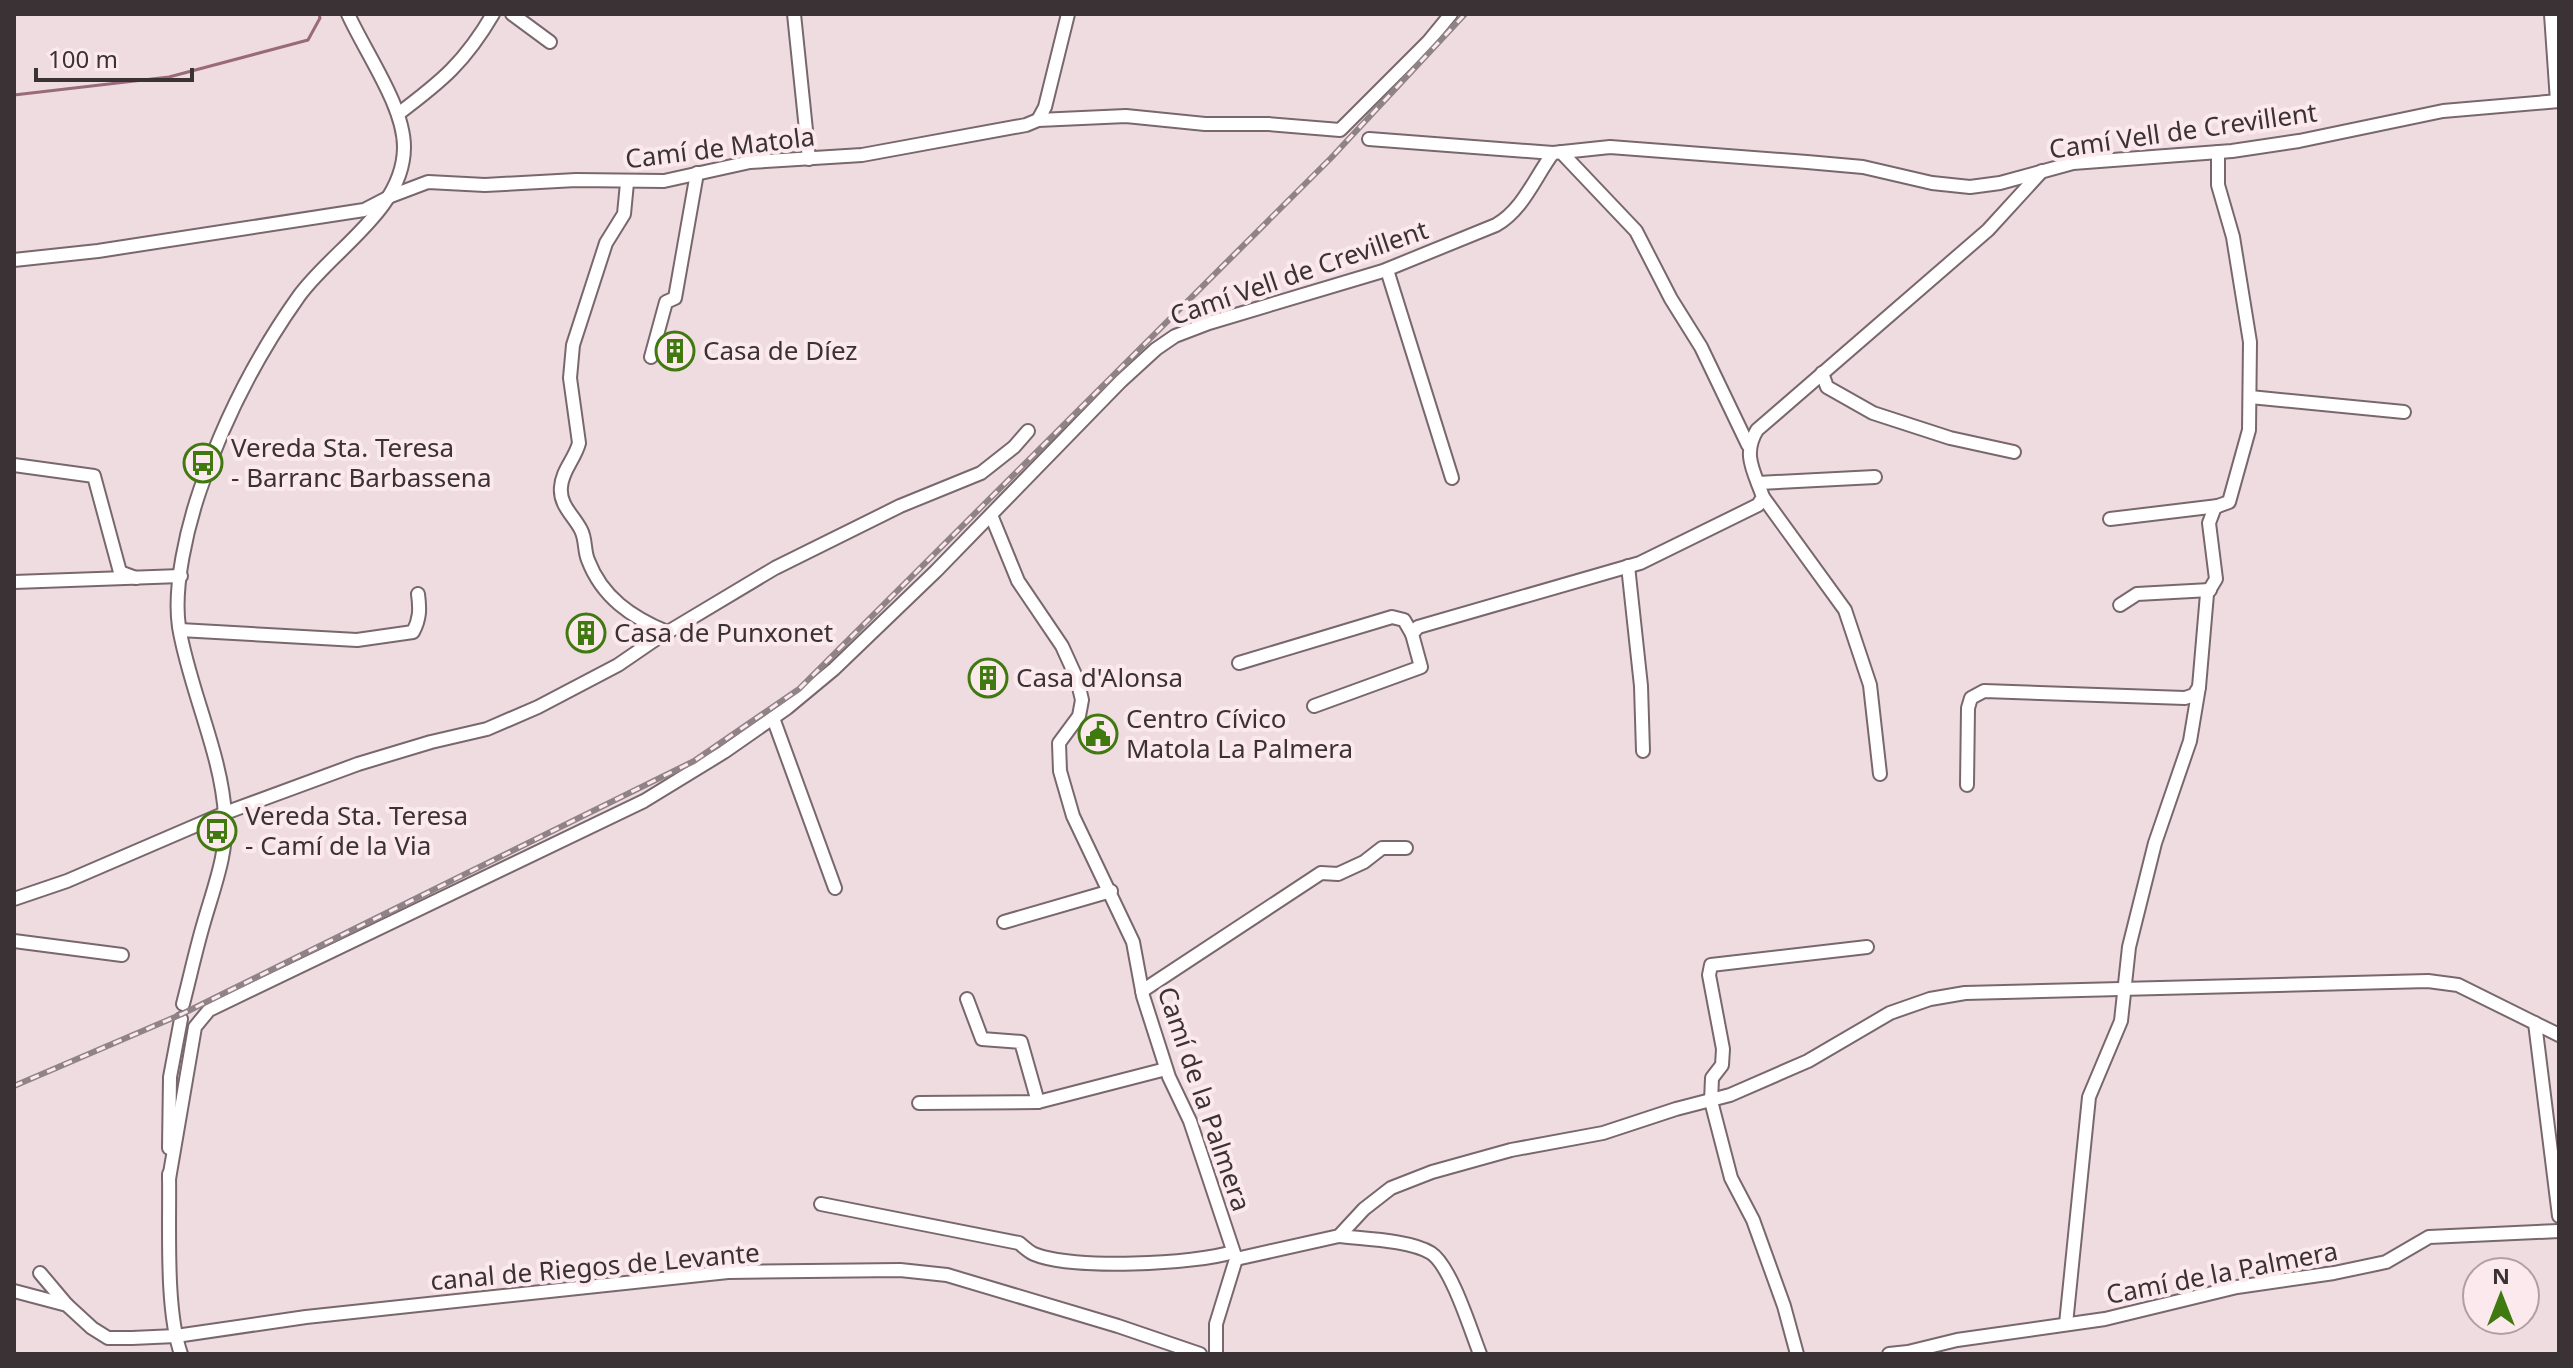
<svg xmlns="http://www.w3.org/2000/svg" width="2573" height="1368" font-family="'Noto Sans',sans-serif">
	<rect width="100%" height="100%" fill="#efdce1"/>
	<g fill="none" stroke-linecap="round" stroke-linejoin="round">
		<!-- stream -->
		<path stroke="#996a7a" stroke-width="3" d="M14,95l155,-18 139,-37 12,-22 -1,-4"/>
		<defs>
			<g id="minor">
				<path d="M512,14l38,28"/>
				<path d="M794,14l15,145"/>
				<path d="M2551,14l6,87"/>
				<path d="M398,114c44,-33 67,-52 95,-100"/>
				<path d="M1038,120l7,-13 23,-93"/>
				<path d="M1369,139l184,14"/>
				<path d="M1561,152l75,79 35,68 30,48 47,98"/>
				<path d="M627,183l-3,31 -18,29 -33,102 -3,33 9,65c-4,16 -17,27 -18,44 -2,18 13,29 20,43 5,9 3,21 7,30 14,37 43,57 79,72"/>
				<path d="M14,260l84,-9 266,-41 27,-14 37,-14 57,3 91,-5 88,1 86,-19 112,-7 164,-30 12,-5 88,-4 79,8h63l72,6 88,-88 23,-28"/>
				<path d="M1387,270l65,208"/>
				<path d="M651,357l15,-55 9,-4 22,-125"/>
				<path d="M1822,373l5,14 46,26 77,25 64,14"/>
				<path d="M2250,397l154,15"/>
				<path d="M14,465l80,11 26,96 16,6"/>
				<path d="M1758,483l117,-6"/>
				<path d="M1763,497l82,113 25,75 10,89"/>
				<path d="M991,515l27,66 44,65 15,33 5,21 -3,16 -20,27 1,28 13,45 60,126 10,54 26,81 21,44 46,138 -20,65v30"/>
				<path d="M2110,519l108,-13"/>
				<path d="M1628,566l13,120 2,65"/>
				<path d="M14,582l167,-6"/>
				<path d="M2120,605l17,-11 73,-4"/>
				<path d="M180,630l177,10 56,-8c7,-13 7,-23 5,-38"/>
				<path d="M1239,663l153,-46 12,3 8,14"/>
				<path d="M1314,706l107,-39 -9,-33 6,-7 222,-64 118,-58 5,-8c-9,-26 -21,-42 -6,-67l231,-200 54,-59"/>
				<path d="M773,718l62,170"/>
				<path d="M1967,785l1,-77 3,-10 13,-7 201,7 9,-3 5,-8 8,-93 9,-15 -7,-56 6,-16 14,-5 20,-72 1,-88 -17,-105 -15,-52v-33"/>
				<path d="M14,899l53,-18 158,-68 133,-49 73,-22 56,-13 51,-22 80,-42 35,-24 122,-73 125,-62 81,-33 33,-26 14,-16"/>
				<path d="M1004,922l107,-31"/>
				<path d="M14,941l108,14"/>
				<path d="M1142,991l179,-118 17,1 26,-12 18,-14h24"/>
				<path d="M967,999l15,40 39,3 17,60"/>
				<path d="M183,1004c7,-27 13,-55 21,-82 10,-35 24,-70 21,-106 -3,-61 -36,-128 -46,-189 -6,-40 8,-99 21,-137 23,-68 57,-135 99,-194 34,-47 105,-86 105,-149 0,-41 -39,-95 -56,-133"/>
				<path d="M2535,1023l24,193"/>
				<path d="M919,1103l119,-1 128,-33"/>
				<path d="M169,1148l1,-71 11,-58"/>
				<path d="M169,1174c1,50 -4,135 12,180"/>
				<path d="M169,1179l26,-152 14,-17 435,-209 80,-49 63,-44 47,-39 102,-98 185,-190 35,-32 19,-13 34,-13 174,-52 113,-46c27,-15 39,-48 57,-72l57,-6 197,15 56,5 69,16 38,4 30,-4 73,-20 159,-12 67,-10 144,-30 116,-10"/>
				<path d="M821,1204l198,39c5,4 10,9 15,11 38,16 161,10 199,-2"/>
				<path d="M1339,1236c25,3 71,4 92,17 20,13 40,78 49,101"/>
				<path d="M1236,1259l103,-23 25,-27 27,-21 41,-16 79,-22 92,-17 73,-24 54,-14 78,-34 82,-48 40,-14 35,-6 463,-12 30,4 101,50"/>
				<path d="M40,1273l27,32"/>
				<path d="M14,1291l53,14 25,23 16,10h24l44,-2 130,-19 422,-45 172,-2 47,5 171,51 82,28"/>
				<path d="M2066,1324l23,-227 32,-76 8,-74 26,-104 35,-102 9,-54"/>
				<path d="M1797,1354l-13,-48 -31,-86 -22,-42 -20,-77 1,-23 10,-13 1,-16 -14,-74 2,-10 156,-18"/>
				<path d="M1889,1354l19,-2 49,-12 148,-21 132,-32 97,-14 52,-11 43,-25 130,-6"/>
			</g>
		</defs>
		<!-- minor casing -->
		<use href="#minor" stroke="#78686d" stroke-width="16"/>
		<!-- minor -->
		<use href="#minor" stroke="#fff" stroke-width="12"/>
		<defs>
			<path id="rail" d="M14,1086l168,-72 512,-253 105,-72 532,-531 134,-144"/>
		</defs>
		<!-- rail casing -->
		<use href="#rail" stroke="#908387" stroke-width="6"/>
		<!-- rail -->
		<use href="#rail" stroke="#fce9ee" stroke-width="3" stroke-dasharray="9" stroke-linecap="butt"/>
	</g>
	<!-- icons -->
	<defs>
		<symbol id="building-ring" viewBox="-11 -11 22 22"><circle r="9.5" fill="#fce9ee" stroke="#40790f" stroke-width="1.5"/><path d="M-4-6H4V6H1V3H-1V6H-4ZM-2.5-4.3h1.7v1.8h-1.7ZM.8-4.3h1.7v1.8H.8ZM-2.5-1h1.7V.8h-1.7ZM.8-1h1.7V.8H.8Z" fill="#40790f"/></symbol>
		<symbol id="bus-ring" viewBox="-11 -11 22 22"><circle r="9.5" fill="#fce9ee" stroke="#40790f" stroke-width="1.5"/><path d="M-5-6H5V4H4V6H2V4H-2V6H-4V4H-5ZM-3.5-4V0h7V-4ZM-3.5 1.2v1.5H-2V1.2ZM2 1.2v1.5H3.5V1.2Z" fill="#40790f"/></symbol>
		<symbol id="civic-ring" viewBox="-11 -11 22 22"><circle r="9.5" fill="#fce9ee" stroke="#40790f" stroke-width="1.5"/><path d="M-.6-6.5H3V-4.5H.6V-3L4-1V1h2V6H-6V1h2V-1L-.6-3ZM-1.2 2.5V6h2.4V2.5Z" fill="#40790f"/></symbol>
	</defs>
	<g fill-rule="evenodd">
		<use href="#building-ring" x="653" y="329" width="44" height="44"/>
		<use href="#bus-ring" x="181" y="441" width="44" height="44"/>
		<use href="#building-ring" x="564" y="611" width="44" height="44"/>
		<use href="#building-ring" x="966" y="656" width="44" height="44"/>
		<use href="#civic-ring" x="1076" y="712" width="44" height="44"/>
		<use href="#bus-ring" x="195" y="809" width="44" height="44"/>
	</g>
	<g text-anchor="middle" stroke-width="8" stroke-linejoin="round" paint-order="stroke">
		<!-- street labels -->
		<g font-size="26" fill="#3a3235" stroke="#fce9ee">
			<text transform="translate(2183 131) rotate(-8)" y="9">Camí Vell de Crevillent</text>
			<text transform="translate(720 148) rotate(-7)" y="9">Camí de Matola</text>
			<text transform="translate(1299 273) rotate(-19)" y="9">Camí Vell de Crevillent</text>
			<text transform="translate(1204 1099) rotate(71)" y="9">Camí de la Palmera</text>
			<text transform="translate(595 1267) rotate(-5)" y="9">canal de Riegos de Levante</text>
			<text transform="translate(2222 1273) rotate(-11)" y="9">Camí de la Palmera</text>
		</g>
		<!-- poi labels -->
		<g font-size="26" fill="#3a3235" stroke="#fce9ee" text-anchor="start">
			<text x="703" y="360">Casa de Díez</text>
			<text x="231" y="457">Vereda Sta. Teresa<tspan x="231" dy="30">- Barranc Barbassena</tspan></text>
			<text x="614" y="642">Casa de Punxonet</text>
			<text x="1016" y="687">Casa d'Alonsa</text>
			<text x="1126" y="728">Centro Cívico<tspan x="1126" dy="30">Matola La Palmera</tspan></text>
			<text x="245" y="825">Vereda Sta. Teresa<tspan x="245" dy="30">- Camí de la Via</tspan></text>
		</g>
	</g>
	<!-- border -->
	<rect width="2573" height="1368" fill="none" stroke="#3a3235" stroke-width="32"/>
	<!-- north arrow -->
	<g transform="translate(2501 1296)"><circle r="38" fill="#fce9ee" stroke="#aea0a4" stroke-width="2"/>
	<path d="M0-6L14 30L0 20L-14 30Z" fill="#40790f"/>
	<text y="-12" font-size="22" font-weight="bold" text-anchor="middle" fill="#3a3235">N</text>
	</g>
	<!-- scale -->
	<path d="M36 68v12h156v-12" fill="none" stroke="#3a3235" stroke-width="4"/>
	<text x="48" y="68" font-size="24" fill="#3a3235" stroke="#fce9ee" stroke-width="6" paint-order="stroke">100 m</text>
</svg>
